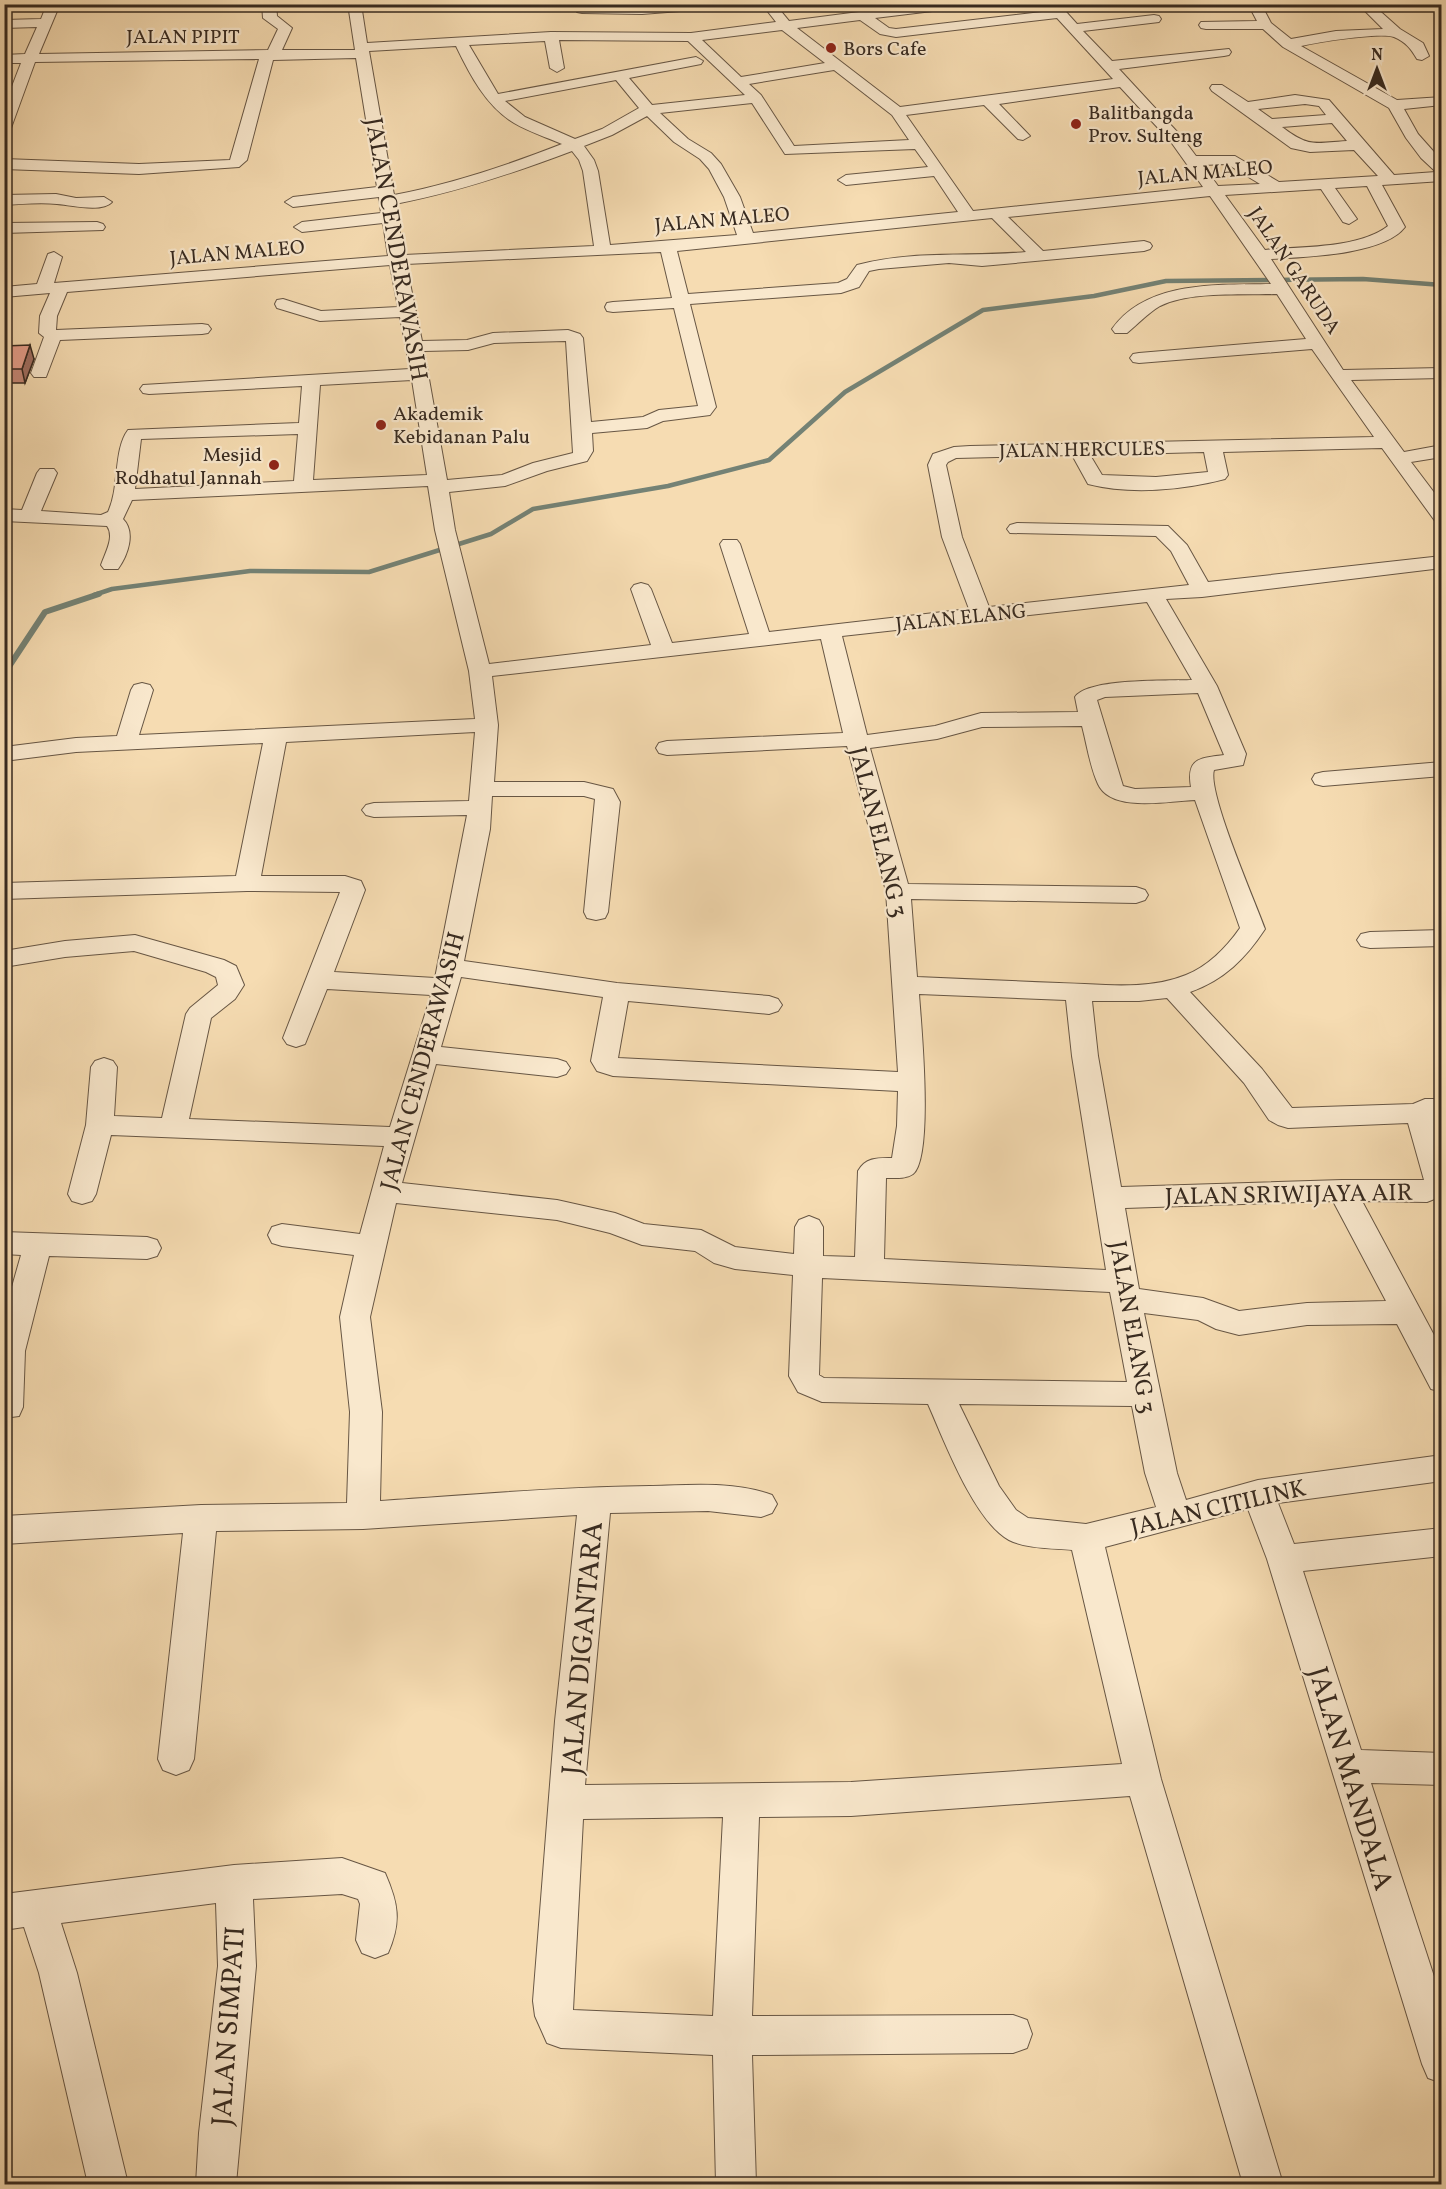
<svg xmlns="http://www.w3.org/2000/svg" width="1446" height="2189" font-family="Vollkorn,serif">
	<rect width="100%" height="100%" fill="#f6dcb2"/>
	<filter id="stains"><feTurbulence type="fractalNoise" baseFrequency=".00333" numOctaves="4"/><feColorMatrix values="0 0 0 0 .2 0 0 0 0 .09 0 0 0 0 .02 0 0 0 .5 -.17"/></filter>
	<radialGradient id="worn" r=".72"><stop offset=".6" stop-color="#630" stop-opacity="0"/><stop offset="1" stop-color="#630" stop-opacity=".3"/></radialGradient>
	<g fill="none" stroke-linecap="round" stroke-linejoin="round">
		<!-- stream-far1 -->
		<path stroke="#748275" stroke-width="4.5" d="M94,595l18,-6 138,-18 119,1 122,-38 42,-25 135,-23 101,-26 76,-68 138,-82 111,-14 72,-15 197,-2 79,6"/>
		<!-- stream -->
		<path stroke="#748275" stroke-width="6" d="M4,674l41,-62 54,-18"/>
		<defs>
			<g id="minor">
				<path d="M47,4h13l-21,50 229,-4 10,-21 -15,-11 -1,-14h14l1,12 15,12 -10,22h73l-7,-46h13l6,39 184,-11 140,1 85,-11 -14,-18h13l14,17 132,-17h42l-6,4 -82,10 14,10 7,1 154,-18 -5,-7h14l18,20 77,-9 5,1 2,3 -2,3 -76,9 29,30 117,-12 2,3 -2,3 -5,1 -105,13 62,67 15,20h39l44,26 99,-6 -24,-26 -44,2 -19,-4 -79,-57 -2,-3 2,-3h10l26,17 47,-7 34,5 65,75 42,-3 -15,-14 -15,-20 -17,-30 -106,-61 -20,-18h-57l-5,-1 -2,-3 2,-3 56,-1 -9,-17h13l10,19 20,16 45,-8 47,-2 -25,-25h14l28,25 23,14 6,13 -7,4 -5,-1c-6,-10 -11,-17 -23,-22 -14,-5 -76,5 -93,9l96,54 45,-3v8l-38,4 14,25 24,27v20l-60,4 23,42c-21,28 -101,30 -134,32l72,111 99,-2v10l-91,2 53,72 38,-7v12l-31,5 31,41v20l-7,-2 -53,-73 -159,4 5,23 -3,4c-42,11 -94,16 -137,5l-16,-29 -116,3 -8,4 -2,3 16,72 27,70 200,-22 -18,-34 -15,-15 -146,-3 -3,-4 3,-4 7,-2 151,3 19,19 21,37 234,-26v12l-240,29 -36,2 51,87 29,68 -3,11 -29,5c-7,22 41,131 51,159 -19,29 -41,51 -75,63l72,77 30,39 121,-4 12,-5h17v19h-8l8,26v52l-15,6 -65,-1 80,149v42l-11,-3 -34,-65 -90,1 -68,10 -23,-6 -18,-9 -54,-7 33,160 9,27 72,-20 184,-25v26l-164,22 16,41 148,-16v28l-139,15 58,179 81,3v32l-71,-2 71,218v82l-14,-5 -6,-14 -155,-505 -19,-50 -143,38 56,232 122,405h-40l-113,-388 -279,20 -92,1 -7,199 261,-1 14,5 5,14 -5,14 -14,5 -261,2 4,129h-40l-3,-129 -152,-7 -14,-5 -12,-27 -2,-15 22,-280 22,-206 -214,14 -147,2 -22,228 -5,11 -13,5 -13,-5 -5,-11 25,-226 -179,11v-28l197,-11 146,-2 3,-91 -10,-95 14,-62 -72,-9 -10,-3 -4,-8 4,-8 10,-3 78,10 24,-88 -273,-11 -15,59 -4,7 -10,3 -10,-3 -4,-7 18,-69 5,-58 4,-6 9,-3 9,3 4,6 -3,49 48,2 24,-104 4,-6 28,-23 -2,-8 -10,-5 -72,-21 -69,6 -61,10v-16l61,-10 70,-6 89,25 12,6 8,19 -9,14 -24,19 -22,101 201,8 41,-132 -104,-6 -22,55 -9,3 -9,-3 -4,-6 57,-146 -93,-1 -243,8v-16l232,-7 27,-133 -187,9 -72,9v-14l72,-9 41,-2 14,-46 3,-5 8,-2 8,2 3,5 -14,45 336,-16 -6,-48 -34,-141 -7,-44 -296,14 -9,19c13,13 5,36 -5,50h-14l-3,-4c4,-12 14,-28 6,-39l-103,-5v-12l18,1 15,-37 3,-4h14l3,4 -16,38 60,4 7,-3c12,-25 5,-62 20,-82l171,-7 3,-37 -153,8 -6,-1 -3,-4 3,-4 267,-16 -10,-52 -80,4 -43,-13 -2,-4 2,-4 6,-1 38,12 77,-4 -8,-42 -323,27 -10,24 -1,14 146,-6 6,1 3,4 -3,4 -6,1 -142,6 -14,37h-12l-3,-4 13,-36 -5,-4 1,-17 10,-23 -46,4v-10l33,-3 11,-30 6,-2 8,5 -8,26 334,-27 -5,-33 -81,9 -8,-5 8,-5 79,-9 -2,-16 -86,10 -8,-5 8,-5 84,-10 -21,-129 -83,2 -26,100 -8,7 -100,7 -135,-5v-10l135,5 91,-4 29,-101 -224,3 -24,66 -7,4v-25l17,-44h-17v-8l21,-1 12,-27 -33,1v-8l37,-1zM1057,18l56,61 -213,28 -103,-79 63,-8 20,14 16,3zM782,30l43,33 -84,14 -39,-37zM559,40l129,1 57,54 -93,10 -23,-27 72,-14 2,-3 -7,-4 -198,37 -29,-49 76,-4 5,27 7,4 7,-4zM456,46c14,29 30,60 58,77 15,9 32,14 48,21 -56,22 -110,40 -168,51l-25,-144zM834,70l58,45 17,25 -115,6 -33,-51 -12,-11zM616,80l23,28 -37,21 -27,10 -50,-22 -20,-16zM1120,87l51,55 32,45 -230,24 -67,-96 78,-10 34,34 5,1 7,-4 -31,-32zM752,103l33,51 130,-5 13,18 -82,8 -8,5 8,5 88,-9 24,36 -205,21 -13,-36 -19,-33 -10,-11 -23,-14 -28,-26zM1305,104l14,2 7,9 -54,4 -14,-10zM647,116l27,26 26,17 9,10 15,28 13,38 -127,10 -12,-74 -4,-11 -10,-14 28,-11zM1332,123l15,18c-33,2 -37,7 -65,-14zM572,151l7,9 4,11 11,75 -190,9 -9,-51c62,-12 119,-31 177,-53zM1227,164l33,20 -42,2 -15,-21zM1367,186l21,40c-27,21 -81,21 -115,23l-8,1 -40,-55 96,-6 22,33 6,2 8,-5 -22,-31zM1210,196l61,88c-53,1 -124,-4 -159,45l3,4h12c11,-9 21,-20 33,-27 30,-15 84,-11 117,-12l29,45 -167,14 -6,1 -3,4 3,4 6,1 173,-14 62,88 -404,9 -16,1 -21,7 -5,11 14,72 27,72 -200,23 -29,-88 -3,-4h-14l-3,4 29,90 -77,9 -21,-54 -3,-4 -7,-2 -7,2 -3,4 20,56 -162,19 -34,-134 -6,-38 56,-6 42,-15 40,-10 6,-10 -1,-18 55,-5 16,-7 47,-6 6,-8 -26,-103 151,-11 18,-6 10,-16 10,-2 70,-6 33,3 162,-15 6,-2 2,-3 -2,-3 -6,-2 -101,10 -35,-34zM992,218l34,34c-56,5 -113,-2 -169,13l-10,14 -9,4 -150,11 -11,-43zM661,252l11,46 -59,4 -6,1 -2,4 2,4 6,1 61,-4 24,98 -39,4 -16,7 -52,5 -8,-84 -3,-4 -12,-4 -75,3 -26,7 -45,1 -16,-77zM566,341l7,112 -40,10 -31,12 -55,5 -23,-129 44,-1 26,-7zM412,380l15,95 -114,5 7,-95zM298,434l-4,47 -159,8 6,-50zM1204,452l4,20 -52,5 -54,-2 -12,-20zM1147,602l45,78c-24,1 -104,-2 -117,17l3,15 -97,1 -46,13 -68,9 -25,-99zM821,639l22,94 -176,8 -8,2 -3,5 3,5 8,2 180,-9 39,145 12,181 -280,-14 10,-57 141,13 9,-3 4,-6 -4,-6 -9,-3 -152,-13 -153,-22 26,-132 2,-33h92l11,3 -11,113 3,6 9,2 9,-2 3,-6 12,-110 -7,-13 -29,-7h-90l4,-57 -6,-49zM1198,693l26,62c-24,3 -38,3 -33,32l-56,2 -12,-3 -26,-86 8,-3zM1082,726c5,19 8,41 16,58 13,29 71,17 97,16l45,128c-14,20 -32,38 -54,47 -39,16 -86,9 -127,8 -47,-2 -94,-4 -142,-6l-6,-78 225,4 9,-3 3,-5 -3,-5 -9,-3 -228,-3 -38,-136 67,-9 45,-12zM475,732l-6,69 -95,2 -8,2 -4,5 4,5 8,2 93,-2 -32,163 -101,-6 31,-82 -4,-9 -16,-5h-84l25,-134zM461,977l142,20 -12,64 6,10 16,5 285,15 -1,35 -5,32c-14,0 -26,-1 -34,13l-3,86 -32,-1v-29l-4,-7 -10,-4 -10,4 -4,7 -1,27 -59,-7 -34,-17 -57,-6 -29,-11 -58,-13 -155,-17 34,-119 121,13 9,-3 4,-6 -4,-6 -9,-3 -116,-12zM919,994l147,6 6,56 34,214 -222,-11 2,-81c9,0 20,1 27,-4 21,-17 8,-151 6,-180zM1167,998l77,85 25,37 9,5 10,3 120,-5 16,57h-82l-221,7 -23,-131 -6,-55h47zM1333,1201l53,100 -79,2 -68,8 -36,-13 -64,-9 -14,-81zM396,1203l161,17 53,13 32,12 53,6 19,12 21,6 58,6 -4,101 9,16 24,10 106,2c16,36 46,117 81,136 18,9 44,8 63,10l50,214 -271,18 -266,3 25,-272 98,-2 53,6 11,-4 5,-9 -5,-9c-38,-14 -82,-10 -122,-9 -91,1 -181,9 -270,15l2,-89 -12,-95zM822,1278l288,14 17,90 -303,-4 -5,-3zM959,1404l173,2 13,67 11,34 -70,17 -58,-6 -12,-8 -17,-24zM723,1817l-10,199 -140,-6 10,-191z"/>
				<path d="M477,4h52c-7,6 -45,6 -52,0z"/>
				<path d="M571,4h153l-6,4 -76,6 -60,-1 -5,-1z"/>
				<path d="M1191,4h27c-6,6 -23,8 -27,0z"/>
				<path d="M56,194l20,4 28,-1 8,5c-10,11 -42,3 -55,2 -17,-2 -35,0 -53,1v-10z"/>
				<path d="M97,222l6,2 2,3 -2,3 -99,3v-10z"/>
				<path d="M1442,762v14l-119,10 -8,-2 -3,-5 3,-5 8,-2z"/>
				<path d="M1442,930v16l-72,2 -9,-2 -4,-6 4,-6 9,-2z"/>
				<path d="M4,1232l143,5 10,3 4,8 -4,8 -10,3 -98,-3 -24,95 -2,56 -4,9 -15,2v-103l17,-60 -17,-1z"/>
				<path d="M342,1858l43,15c13,30 17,48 3,80l-13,5 -13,-5 -6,-13 4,-36 -2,-5 -16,-5 -89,5 3,67 -20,218h-40l3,-51 19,-167 -2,-63 -155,20 16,50 51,211h-40l-49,-211 -15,-46 -20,3v-36l230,-29z"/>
			</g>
		</defs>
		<!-- minor casing -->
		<use href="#minor" stroke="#675644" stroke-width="2"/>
		<!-- minor -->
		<use href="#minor" fill="#f9e8cd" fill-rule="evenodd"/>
	</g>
	<!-- wall -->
	<path fill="#c68978" stroke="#372a20" stroke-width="1.5" d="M4,346l30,13 -9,24h-21z"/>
	<!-- shaded-wall -->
	<path fill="#a16f62" stroke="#372a20" stroke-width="1.5" d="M30,345l4,14 -9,24 -3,-14z"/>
	<!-- building -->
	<path fill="#e69f8c" stroke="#372a20" stroke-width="1.5" d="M30,345l-8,24h-18v-23z"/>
	<!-- markers -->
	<g fill="#8f2418" stroke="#f9e8cd" stroke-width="2">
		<circle cx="831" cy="48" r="6"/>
		<circle cx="1076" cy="124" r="6"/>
		<circle cx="381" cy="425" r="6"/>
		<circle cx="274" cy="465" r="6"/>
	</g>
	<g text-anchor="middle" stroke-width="4.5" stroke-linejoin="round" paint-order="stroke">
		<!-- far-street labels -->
		<g font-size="20" fill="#372a20" stroke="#f9e8cd">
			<text x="183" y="43">JALAN PIPIT</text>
			<text transform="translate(1205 172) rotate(-5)" y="7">JALAN MALEO</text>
			<text transform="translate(722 219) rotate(-5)" y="7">JALAN MALEO</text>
			<text transform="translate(237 252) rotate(-5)" y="7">JALAN MALEO</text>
			<text transform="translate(1295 270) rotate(56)" y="7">JALAN GARUDA</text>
			<text transform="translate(1082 449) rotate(-1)" y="7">JALAN HERCULES</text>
			<text transform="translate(961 617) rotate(-6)" y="7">JALAN ELANG</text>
		</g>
		<!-- far-poi labels -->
		<g font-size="20" fill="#372a20" stroke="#f9e8cd" text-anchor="start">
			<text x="843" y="55">Bors Cafe</text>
			<text x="1088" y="119">Balitbangda<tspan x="1088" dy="23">Prov. Sulteng</tspan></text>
			<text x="393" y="420">Akademik<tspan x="393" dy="23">Kebidanan Palu</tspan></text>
			<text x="262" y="461" text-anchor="end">Mesjid<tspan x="262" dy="23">Rodhatul Jannah</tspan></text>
		</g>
		<!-- street labels -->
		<g font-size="24" fill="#372a20" stroke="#f9e8cd">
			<text transform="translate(397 249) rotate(80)" y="8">JALAN CENDERAWASIH</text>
			<text transform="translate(879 832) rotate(76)" y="8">JALAN ELANG 3</text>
			<text transform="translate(422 1061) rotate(-75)" y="8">JALAN CENDERAWASIH</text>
			<text transform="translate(1289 1194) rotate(-1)" y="8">JALAN SRIWIJAYA AIR</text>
			<text transform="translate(1133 1327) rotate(80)" y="8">JALAN ELANG 3</text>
			<text transform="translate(1218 1507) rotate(-13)" y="8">JALAN CITILINK</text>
		</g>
		<!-- near-street labels -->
		<g font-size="28" fill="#372a20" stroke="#f9e8cd">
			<text transform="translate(581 1648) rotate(-85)" y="10">JALAN DIGANTARA</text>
			<text transform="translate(1352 1778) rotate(73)" y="10">JALAN MANDALA</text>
			<text transform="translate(227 2026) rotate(-86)" y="10">JALAN SIMPATI</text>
		</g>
	</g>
	<!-- margin -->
	<rect width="1446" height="2189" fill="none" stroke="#f6dcb2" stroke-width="24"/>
	<rect x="6" y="6" width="1434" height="2177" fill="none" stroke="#372a20" stroke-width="3"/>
	<rect x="12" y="12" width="1422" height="2165" fill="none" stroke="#372a20" stroke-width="1.5"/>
	<!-- north arrow -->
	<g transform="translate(1377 69)" stroke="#f9e8cd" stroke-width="4.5" paint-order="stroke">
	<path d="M0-4.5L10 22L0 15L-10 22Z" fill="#372a20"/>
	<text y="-9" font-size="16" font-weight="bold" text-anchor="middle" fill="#372a20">N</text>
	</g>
	<rect width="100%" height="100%" filter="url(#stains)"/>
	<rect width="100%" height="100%" fill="url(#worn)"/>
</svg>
